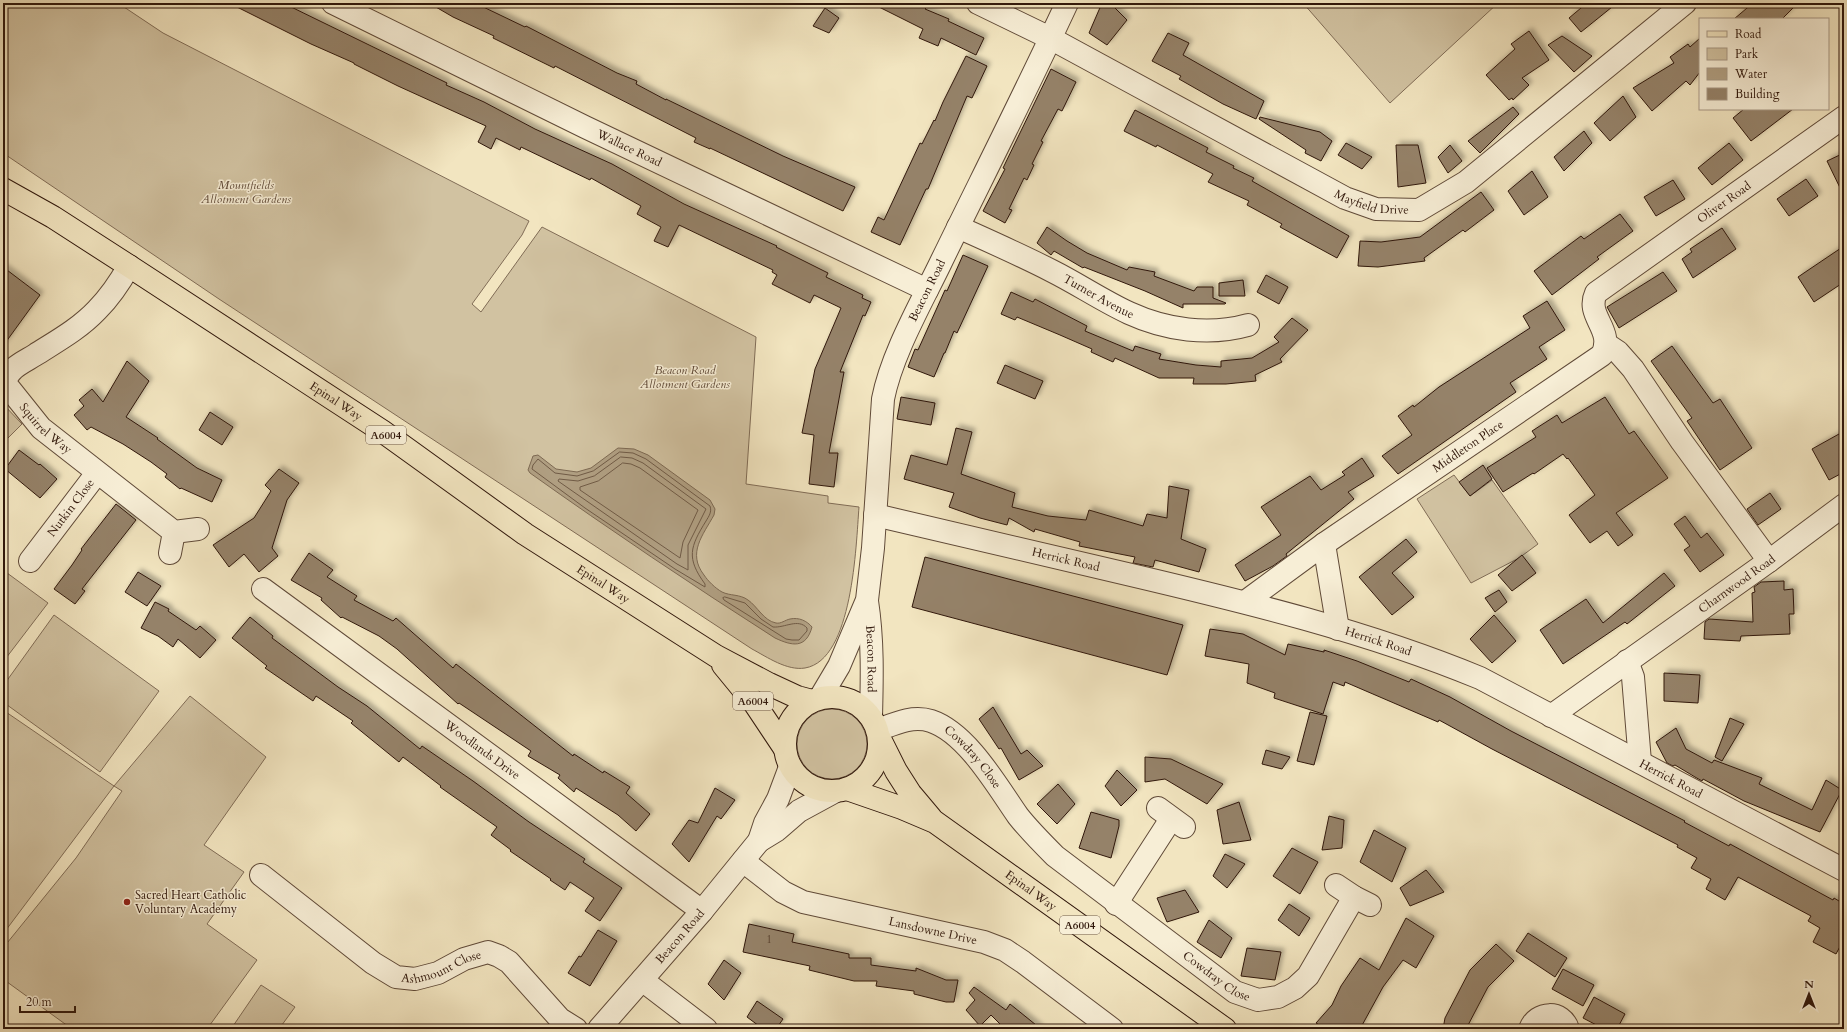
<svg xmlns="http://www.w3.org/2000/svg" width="1847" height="1032" font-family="Cardo,serif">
	<defs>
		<filter id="shadow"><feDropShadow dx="3.5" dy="-3.5" stdDeviation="2" flood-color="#0004"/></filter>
	</defs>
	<rect width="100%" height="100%" fill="#f2e5c0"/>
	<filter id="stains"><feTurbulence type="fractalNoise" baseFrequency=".005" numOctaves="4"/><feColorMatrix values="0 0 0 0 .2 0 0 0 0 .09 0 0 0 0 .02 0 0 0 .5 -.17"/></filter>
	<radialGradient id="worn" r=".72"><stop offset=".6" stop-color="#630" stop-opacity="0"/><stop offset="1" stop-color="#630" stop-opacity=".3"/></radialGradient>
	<!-- green -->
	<g fill="#d1c2a1" stroke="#806c56">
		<path d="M3,3h115l45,30 366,188 -7,14 -50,69 9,8 61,-85 214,110 -10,147 82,12v7l31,4c-3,38 -6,153 -54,161 -18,3 -38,-11 -53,-19l-533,-350 -216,-146z"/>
		<path d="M1303,3h195l-108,100z"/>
		<path d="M3,404l19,20 -19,19z"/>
		<path d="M1454,475l16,21 22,-16 46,64 -19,14 -48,25 -54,-84z"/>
		<path d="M3,570l45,33 -45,59z"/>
		<path d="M54,615l105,76 -59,81 -97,-70v-16z"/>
		<path d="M190,696l76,61 -62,88 40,27 -37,52 50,36 -50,69h-135l-69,-50v-31l73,-90 46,-67 -8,-5 -111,148v-224l111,76z"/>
		<circle cx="832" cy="744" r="35"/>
		<path d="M261,985l34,22 -16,22h-48z"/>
	</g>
	<!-- water -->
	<path fill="#b09f82" stroke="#7d6952" d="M618,448l16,1 14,6 62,45 5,9 -1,6c-11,20 -27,38 -10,60 4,6 11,13 18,17 8,4 18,2 26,8 9,6 16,21 28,23 5,1 9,-3 14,-4 9,-2 17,2 22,8 -6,22 -20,19 -37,11 -83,-53 -165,-108 -245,-165l-2,-3 5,-14 5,-1 18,14 21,3 14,-4z"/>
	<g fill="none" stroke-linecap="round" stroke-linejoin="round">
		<!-- shore -->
		<g stroke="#705b46" stroke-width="1">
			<path d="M620,452l13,1 13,6 64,47c2,6 -1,10 -4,15 -16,26 -20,37 -1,63v3l-30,-18 -90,-61 -53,-39 1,-4 5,-6 17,14 22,3 16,-5z"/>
			<path d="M621,457l11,1 11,5 63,46 -18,36v25l-11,-6 -119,-83 1,-2 19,2 16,-5z"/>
			<path d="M623,463l8,1 9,4 58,42 -15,32 -3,16 -100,-68v-3l18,-6z"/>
			<path d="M725,597l20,6 16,16 12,8c12,1 25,-9 34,1v3l-8,9h-7l-6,-1 -62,-39 -1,-2z"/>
		</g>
	</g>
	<!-- building -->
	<g fill="#958269" stroke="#30170b" filter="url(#shadow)">
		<path d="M229,3h54l164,80 -1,2 38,17 51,27 77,35 72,40 93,42 -1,1 52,26 -2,4 37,18 -1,3 9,4 -6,14 -2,-1 -23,57h4l-15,81h9l-4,34 -25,-3 5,-49 -12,-2 13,-64 26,-61 -27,-13 -4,8 -38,-19 5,-9 -5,-3 1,-2 -94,-45 -11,22 -14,-6 7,-14 -24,-13 4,-8 -50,-28 -1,2 -69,-33 -1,3 -24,-12 -5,11 -13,-7 8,-16 -88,-40 -44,-22v-1l-43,-19z"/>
		<path d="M429,3h46l50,24 1,-1 91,47 20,8 -1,3 30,16v-1l117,57 72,31 -12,24 -133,-63v1l-16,-7 2,-4 -141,-72 -1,2 -61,-30 1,-2 -41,-19z"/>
		<path d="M871,3h48l8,4 -2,2 24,10 -1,2 36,17 -8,17 -35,-17 -3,8 -19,-8 4,-9z"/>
		<path d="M1102,3h8l17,17 -20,25 -18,-12z"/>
		<path d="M1587,3h30l-36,29 -12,-14z"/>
		<path d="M1753,3h45l-16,16h-48z"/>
		<path d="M825,8l14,10 -10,15 -16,-7z"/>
		<path d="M1529,31l20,29 -27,18 7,7 -16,15 -1,-2 -3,2 -23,-25 29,-26 -4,-5z"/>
		<path d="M1168,33l21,10 -6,12 81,46 -8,18 -33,-15 -44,-25 2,-3 -29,-15z"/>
		<path d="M1562,36l30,20 -18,16 -26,-27z"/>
		<path d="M1700,38v34l-10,13 -4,-4 -34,30 -19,-23 41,-25 -4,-6 18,-13 2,3z"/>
		<path d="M966,56l21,10 -15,32 -5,-2 -39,93h-2l-26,56 -29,-13 7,-15 6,3 36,-77 2,1 12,-24 1,1 8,-19z"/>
		<path d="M1051,69l25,13 -14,29 -4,-2 -17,32 2,1 -11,22 2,1 -7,15 -3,-2 -15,31 3,1 -7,13 -22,-12 22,-42 -2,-1z"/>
		<path d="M1623,96l13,21 -26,24 -16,-18z"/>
		<path d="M1513,107l6,7 -39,39 -12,-12z"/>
		<path d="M1744,109h49l-42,32 -18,-23z"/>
		<path d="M1135,110l73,38 -2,4 28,14 -1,2 21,10 -2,3 97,55 -12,22 -57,-31 2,-3 -35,-19 2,-4 -41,-19 5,-8 -56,-29 -1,2 -32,-16z"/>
		<path d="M1260,117l60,15 12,9 -11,20 -16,-8 1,-3 -47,-31z"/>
		<path d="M1584,131l8,12 -28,28 -10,-14z"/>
		<path d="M1346,143l26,14 -10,12 -24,-14z"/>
		<path d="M1729,143l14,17 -31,25 -14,-17z"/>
		<path d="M1396,145h22l8,38 -28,4z"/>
		<path d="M1450,145l12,16 -14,12 -10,-16z"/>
		<path d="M1844,153v43l-17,-35z"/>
		<path d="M1532,171l16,26 -24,18 -16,-24z"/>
		<path d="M1806,179l12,17 -29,20 -12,-17z"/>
		<path d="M1673,180l12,19 -29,17 -12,-19z"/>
		<path d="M1481,192l13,18 -29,22 -2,-2 -39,28 1,3 -47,6 -20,-1 2,-25 21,1 39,-5z"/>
		<path d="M1620,214l13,17 -36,26 2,2 -47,36 -18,-24 47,-35 3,3z"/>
		<path d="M1047,227l20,14 20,12 40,17 2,-3 26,5 -1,4 40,15 3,-4h16v11l13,5 -1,1h-42v4l-38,-17 -61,-24 -1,1 -29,-17 -3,4 -14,-12z"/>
		<path d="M1722,228l14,21 -43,29 -11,-19 10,-7 -2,-3z"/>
		<path d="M1844,246v36l-30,20 -16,-25z"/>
		<path d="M963,255l25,11 -31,67 -3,-2 -9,22h-1l-10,24 -26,-10 7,-18 3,1 27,-60 2,1z"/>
		<path d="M3,267l37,28 -37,51z"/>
		<path d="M1663,272l14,19 -58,37 -12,-21z"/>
		<path d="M1266,275l22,12 -9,17 -22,-12z"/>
		<path d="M1243,280l2,16h-26v-13z"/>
		<path d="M1011,292l22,10 2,-3 52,27 -2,5 48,20 2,-5 26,8 -2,5 37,6 25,2v-6l31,-3 27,-16 -5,-5 18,-19 16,12 -28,29 2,3 -27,13 1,6 -30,3h-33l1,-6h-35l-44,-20 -2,4 -22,-10 1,-3 -32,-14 -43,-18 -2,3 -14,-6z"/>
		<path d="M1547,301l18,29 -26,17 8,12 -37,24 6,9 -118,82 -16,-18 30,-21 -14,-19 15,-11 1,2 25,-20 91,-59 -7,-12z"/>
		<path d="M1672,346l41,57 7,-4 32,49 -32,22 -33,-49 5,-3 -41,-57z"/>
		<path d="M127,361l22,20 -23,36 32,21 -1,1 40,29 25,12 -10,22 -31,-14 -1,1 -15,-12 2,-3 -16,-12 -28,-18 -32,-17 -4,3 -13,-15 10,-9 -5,-6 13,-11 11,13z"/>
		<path d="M1005,365l38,16 -8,18 -38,-16z"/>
		<path d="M901,397l34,6 -4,22 -34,-6z"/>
		<path d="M1605,397l24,37 5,-3 34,47 -52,35 17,22 -15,11 -11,-15 -17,12 -21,-28 26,-20 -27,-37 -1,1 -4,-5 -29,20 -1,-1 -30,19 -16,-24 49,-31 -4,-6 25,-16 5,8z"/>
		<path d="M210,412l23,15 -11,18 -23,-15z"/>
		<path d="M956,428l16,4 -11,42 54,19 -3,14 36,9 38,4 3,-10 54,16 4,-12 20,4 2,-32 20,4 -8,49 25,10 -7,23 -44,-12 -2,7 -20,-4 2,-6 -56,-11 1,-4 -45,-13 -1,3 -25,-14 -2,7 -27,-7 -31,-11 5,-14 -50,-14 7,-24 36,10z"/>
		<path d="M1839,434l5,8v30l-15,8 -17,-31z"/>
		<path d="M19,450l20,15 1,-1 17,15 -17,19 -35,-29z"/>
		<path d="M1362,458l12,18 -26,16 6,7 -68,55 1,2 -14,10 -28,15 -10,-16 46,-30 -20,-28 49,-31 11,14 24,-15 -3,-3z"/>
		<path d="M1483,465l9,14 -22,17 -11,-14z"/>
		<path d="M279,469l20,14 -12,17 -15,48 6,8 -19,16 -15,-18 -15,13 -16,-22 41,-27 17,-27 -6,-6z"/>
		<path d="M1770,493l11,16 -23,16 -11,-16z"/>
		<path d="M116,504l20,16 -54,69 3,2 -10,13 -21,-15 18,-24 10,-15 -1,-1z"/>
		<path d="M1685,516l16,22 6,-5 17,22 -24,17 -16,-22 6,-4 -16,-22z"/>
		<path d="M1406,539l11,13 -25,21 22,24 -22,18 -33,-38z"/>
		<path d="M309,553l24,17 -6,7 30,19 -3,4 39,21 3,-3 57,50 3,-4 117,92 1,-2 29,19 1,-2 26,16 -4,6 24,21 -14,17 -18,-16 -42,-27 -2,4 -16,-14 2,-3 -32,-19 3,-5 -72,-48 -1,1 -61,-55 -18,-13 -37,-19 -1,1 -20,-18 1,-2 -31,-18z"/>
		<path d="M1522,555l14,18 -24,18 -14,-16z"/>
		<path d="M925,557l258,68 -16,50 -255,-68z"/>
		<path d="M138,572l23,14 -14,20 -22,-14z"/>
		<path d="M1664,573l11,13 -48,38 -2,-2 -62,42 -23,-34 46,-31 17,24z"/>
		<path d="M1784,581v9l9,-1 1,25h-5l1,20 -49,2 -1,5 -36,-2 1,-17 4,-3 44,3 -1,-29 3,-1 -1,-5 7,-5z"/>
		<path d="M1499,590l8,12 -12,10 -10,-14z"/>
		<path d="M155,602l14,7 -1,2 28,19 4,-4 16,14 -16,18 -22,-19 -5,8 -15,-11 -17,-8z"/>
		<path d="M1494,615l22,26 -24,22 -22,-24z"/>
		<path d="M250,617l23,19 -1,2 66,49 29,19 53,43 2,-3 51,35 56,41 56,37 -2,3 39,26 -22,33 -15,-10 9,-13 -24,-16 -5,8 -15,-10 1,-1 -41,-28 1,-1 -20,-15 6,-8 -57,-40 1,-1 -38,-29 -4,5 -48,-39 2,-2 -37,-25 -3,5 -48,-33 2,-2 -35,-28z"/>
		<path d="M1210,629l33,5 42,21 3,-11 36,8v-2l33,11 52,21 2,-3 39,18 61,34 174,90 -1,1 45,24 1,-2 103,56 1,-2 10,6v35l-8,15 -23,-12 7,-14 -12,-7 3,-5 -73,-39 -13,23 -19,-11 5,-10 -20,-11 6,-10 -20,-11 1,-2 -186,-96 -53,-29 -1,2 -93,-40 -1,4 -11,-4 -10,32 -49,-16 1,-5 -28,-10 2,-19 -44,-8z"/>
		<path d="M1664,673l36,2 -2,28 -34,-2z"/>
		<path d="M993,707l28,47 6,-4 16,16 -24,14 -18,-32 -2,1 -20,-30z"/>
		<path d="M1310,712l17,4 -13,49 -17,-4z"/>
		<path d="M1730,718l14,6 -22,37 -7,-4z"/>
		<path d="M1676,728l10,21 26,14 2,-3 48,18 -3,6 53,26 14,-30 16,10 -22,42 -76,-31 -41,-22 -1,2 -7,-4 -20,-12 -2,1 -6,-3 -11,-21z"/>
		<path d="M1266,750l24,7 -8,12 -20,-5z"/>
		<path d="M1145,757l26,2 52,25 -16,20 -42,-25 -20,3z"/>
		<path d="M1117,770l20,20 -16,16 -16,-20z"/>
		<path d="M1058,784l17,20 -18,20 -20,-20z"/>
		<path d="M715,788l20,12 -14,19 -4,-3 -28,46 -17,-18 17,-24 9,3z"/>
		<path d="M1239,802l12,38 -28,4 -6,-34z"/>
		<path d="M1091,812l28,8v6l-8,32 -32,-10z"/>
		<path d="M1329,816l15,4 -2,28 -20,2z"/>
		<path d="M1374,830l32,18 -14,34 -32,-20z"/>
		<path d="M1292,848l26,14 -18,32 -27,-18z"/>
		<path d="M1225,854l20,10 -18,24 -14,-12z"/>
		<path d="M1426,870l18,22 -34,14 -10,-18z"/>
		<path d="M1185,890l14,22 -32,10 -10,-24z"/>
		<path d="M1289,904l21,14 -11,18 -21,-16z"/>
		<path d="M1406,918l28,18 -18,32 -13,-8 -20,27 -23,42h-34l-10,-6 16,-18 9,-19 19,-28 19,12z"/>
		<path d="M1209,920l23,18 -11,20 -24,-16z"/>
		<path d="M749,924l45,10 -2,8 57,12v4h22v7l45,6v-3l30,12h12l-4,22h-8l-32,-8v-3l-38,-5 1,-5h-23l-45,-11 1,-4 -67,-14z"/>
		<path d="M598,930l19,11 -27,45 -22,-13 11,-17 2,1z"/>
		<path d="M1528,933l39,25 -12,19 -39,-26z"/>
		<path d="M1496,944l18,17 -26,26 -22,42h-23l2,-11 25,-48z"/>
		<path d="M1247,948l34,4 -6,28 -34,-4z"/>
		<path d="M724,960l17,13 -17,27 -16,-16z"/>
		<path d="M1563,969l31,16 -11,21 -31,-17z"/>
		<path d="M974,987l32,23 4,-6 31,25h-36l-14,-14 -11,11 -14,-16 9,-10 -6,-7z"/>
		<path d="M1594,997l31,17 -8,15h-13l-21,-11z"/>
		<path d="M757,1001l26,18 -7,10h-13l-16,-12z"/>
	</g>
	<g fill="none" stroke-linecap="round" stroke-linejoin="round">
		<defs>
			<g id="minor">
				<path id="s1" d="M333,3l252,124 342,163"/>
				<path id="s2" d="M978,3l72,35 295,160 31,11 43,1 47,-28 219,-179"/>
				<path id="s3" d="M958,227c31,14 63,28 94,44 26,13 51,30 77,42 37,17 80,23 119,12"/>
				<path id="s4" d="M129,266c-9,16 -19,31 -32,44 -18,19 -40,31 -62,45 -11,7 -27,13 -30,28l36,45 133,104 24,-3"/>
				<path d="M1606,344l12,8 15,17 49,73 87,119"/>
				<path id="s5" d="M875,515c84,19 168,39 252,59 119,28 239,57 353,104l364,192"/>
				<path d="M1324,544l14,85"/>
				<path d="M170,553l4,-21"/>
				<path id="s6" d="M30,561l67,-88"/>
				<path id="s7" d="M263,589l439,322"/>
				<path id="s8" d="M1245,602l79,-58 278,-189c13,-26 -17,-38 -6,-62l248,-176"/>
				<path d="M1627,661l6,16 7,85"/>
				<path id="s9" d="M1551,716l218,-155 75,-56"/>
				<path id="s10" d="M878,730c16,-6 34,-15 53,-9 36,12 66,65 87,95 11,14 24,27 37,40l180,136 23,8 20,-3 17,-9 13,-12 46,-79"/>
				<path d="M1158,808l26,19"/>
				<path d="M759,841l18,-11 22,-19 35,-19"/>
				<path id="s11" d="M743,861l40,31 20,10 181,40 21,8 18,12 89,67"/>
				<path id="s12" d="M261,875l112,88 23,14 19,2 23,-6 26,-14 24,-7 11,4 10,6 51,57 16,10"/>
				<path d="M1336,885l18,12 16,8"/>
				<path d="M1116,904l55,-85"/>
				<path d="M642,980l64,49"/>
				<path id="s13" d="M599,1029l103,-118 57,-70 6,-18 13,-24 12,-32"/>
				<path d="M1530,1029c7,-18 32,-19 38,0"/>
			</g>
			<g id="tertiary">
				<path id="s14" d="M867,601c6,39 5,77 4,116"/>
				<path id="s15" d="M820,698l19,-32 28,-66 6,-52 10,-149c9,-46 39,-97 59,-139 42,-86 85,-171 125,-257"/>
			</g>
			<g id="primary">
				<path id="s16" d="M3,189l50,28 76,49 253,165 143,103 191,122 53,28 28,13 15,4"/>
				<path d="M723,665l32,39 30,45"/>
				<circle cx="832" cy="744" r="47"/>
				<path d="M879,737l17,34 14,22 21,25"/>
				<path id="s17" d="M847,789l55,19 33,14 290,207"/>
			</g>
		</defs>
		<!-- minor casing -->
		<use href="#minor" stroke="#604a38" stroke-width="24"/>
		<!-- tertiary casing -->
		<use href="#tertiary" stroke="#604a38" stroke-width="24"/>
		<!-- primary casing -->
		<use href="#primary" stroke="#30170b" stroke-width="24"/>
		<!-- minor -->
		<use href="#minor" stroke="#f7eed6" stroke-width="22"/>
		<!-- tertiary -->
		<use href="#tertiary" stroke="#f7eed6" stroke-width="22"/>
		<!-- primary -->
		<use href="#primary" stroke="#f2e5c0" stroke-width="22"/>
	</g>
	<!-- markers -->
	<circle fill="#8f2418" stroke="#f7eed6" stroke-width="1.5" cx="127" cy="902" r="4"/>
	<g text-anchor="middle" stroke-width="3" stroke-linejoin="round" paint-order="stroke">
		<!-- number labels -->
		<g font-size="10" fill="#493222">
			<text x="769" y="943">1</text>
		</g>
		<!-- shield labels -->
		<g fill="#f7eed6" stroke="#6c5848" stroke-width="1">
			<rect x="366" y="426" width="40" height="18" rx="3"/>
			<rect x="733" y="692" width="40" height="18" rx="3"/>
			<rect x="1060" y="916" width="40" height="18" rx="3"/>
		</g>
		<g font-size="11" font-weight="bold" fill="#30170b">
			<text x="386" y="439">A6004</text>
			<text x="753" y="705">A6004</text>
			<text x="1080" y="929">A6004</text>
		</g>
		<!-- street labels -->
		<g font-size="12" fill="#30170b" stroke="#f7eed6">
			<text dy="4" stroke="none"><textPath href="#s1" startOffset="330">Wallace Road</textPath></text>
			<text dy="4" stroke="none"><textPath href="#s2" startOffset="443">Mayfield Drive</textPath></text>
			<text dy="4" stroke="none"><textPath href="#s8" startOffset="656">Oliver Road</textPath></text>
			<text dy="4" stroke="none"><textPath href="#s15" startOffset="428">Beacon Road</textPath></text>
			<text dy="4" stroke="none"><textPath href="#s3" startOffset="157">Turner Avenue</textPath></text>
			<text dy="4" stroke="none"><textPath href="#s16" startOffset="395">Epinal Way</textPath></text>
			<text dy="4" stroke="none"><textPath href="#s4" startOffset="235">Squirrel Way</textPath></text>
			<text dy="4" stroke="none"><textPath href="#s8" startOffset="272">Middleton Place</textPath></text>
			<text dy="4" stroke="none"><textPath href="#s6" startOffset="67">Nutkin Close</textPath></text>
			<text dy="4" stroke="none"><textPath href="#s5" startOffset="196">Herrick Road</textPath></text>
			<text dy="4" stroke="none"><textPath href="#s16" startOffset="719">Epinal Way</textPath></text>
			<text dy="4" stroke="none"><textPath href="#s9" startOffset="228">Charnwood Road</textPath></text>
			<text dy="4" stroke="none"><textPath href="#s5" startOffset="519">Herrick Road</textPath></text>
			<text dy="4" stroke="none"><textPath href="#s14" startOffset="58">Beacon Road</textPath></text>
			<text dy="4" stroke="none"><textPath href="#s7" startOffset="272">Woodlands Drive</textPath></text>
			<text dy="4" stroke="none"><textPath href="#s10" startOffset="111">Cowdray Close</textPath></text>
			<text dy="4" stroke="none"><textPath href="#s5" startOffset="843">Herrick Road</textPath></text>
			<text dy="4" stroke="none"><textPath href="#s17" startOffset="212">Epinal Way</textPath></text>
			<text dy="4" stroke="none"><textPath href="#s11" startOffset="206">Lansdowne Drive</textPath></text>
			<text dy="4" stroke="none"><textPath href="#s13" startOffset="123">Beacon Road</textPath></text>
			<text dy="4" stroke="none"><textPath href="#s12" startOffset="217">Ashmount Close</textPath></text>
			<text dy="4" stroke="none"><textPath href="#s10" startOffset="442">Cowdray Close</textPath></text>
		</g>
		<!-- park labels -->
		<g font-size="12" font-style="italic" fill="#604a38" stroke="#f7eed6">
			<text x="246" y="189">Mountfields<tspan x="246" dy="14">Allotment Gardens</tspan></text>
			<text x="685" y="374">Beacon Road<tspan x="685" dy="14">Allotment Gardens</tspan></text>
		</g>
		<!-- poi labels -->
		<g font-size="12" fill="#30170b" stroke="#f7eed6" text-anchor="start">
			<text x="135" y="899">Sacred Heart Catholic<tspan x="135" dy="14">Voluntary Academy</tspan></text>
		</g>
	</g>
	<!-- margin -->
	<rect width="1847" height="1032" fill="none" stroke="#f2e5c0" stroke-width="16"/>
	<rect x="4" y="4" width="1839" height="1024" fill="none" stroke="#30170b" stroke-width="2"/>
	<rect x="8" y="8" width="1831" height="1016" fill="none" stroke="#30170b"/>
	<!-- legend -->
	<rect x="1699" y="18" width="130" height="92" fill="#f7eed6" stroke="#a79885"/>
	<rect x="1707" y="31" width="20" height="6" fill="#f2e5c0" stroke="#a79885"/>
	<text x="1735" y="38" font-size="12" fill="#30170b">Road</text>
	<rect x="1707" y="48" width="20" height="12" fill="#d1c2a1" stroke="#a79885"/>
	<text x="1735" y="58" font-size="12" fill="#30170b">Park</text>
	<rect x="1707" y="68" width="20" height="12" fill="#b09f82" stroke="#a79885"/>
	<text x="1735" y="78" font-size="12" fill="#30170b">Water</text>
	<rect x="1707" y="88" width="20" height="12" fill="#958269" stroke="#a79885"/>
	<text x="1735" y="98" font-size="12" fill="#30170b">Building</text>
	<!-- north arrow -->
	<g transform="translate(1809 994)" stroke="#f7eed6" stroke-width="3" paint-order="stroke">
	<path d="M0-3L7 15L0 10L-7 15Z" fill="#30170b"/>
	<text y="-6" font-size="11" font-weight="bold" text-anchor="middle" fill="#30170b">N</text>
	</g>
	<!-- scale -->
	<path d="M20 1006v6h55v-6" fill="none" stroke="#30170b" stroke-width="2"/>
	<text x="26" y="1006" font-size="12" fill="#30170b" stroke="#f7eed6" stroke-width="3" paint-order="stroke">20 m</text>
	<rect width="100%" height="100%" filter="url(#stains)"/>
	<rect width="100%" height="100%" fill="url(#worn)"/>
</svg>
